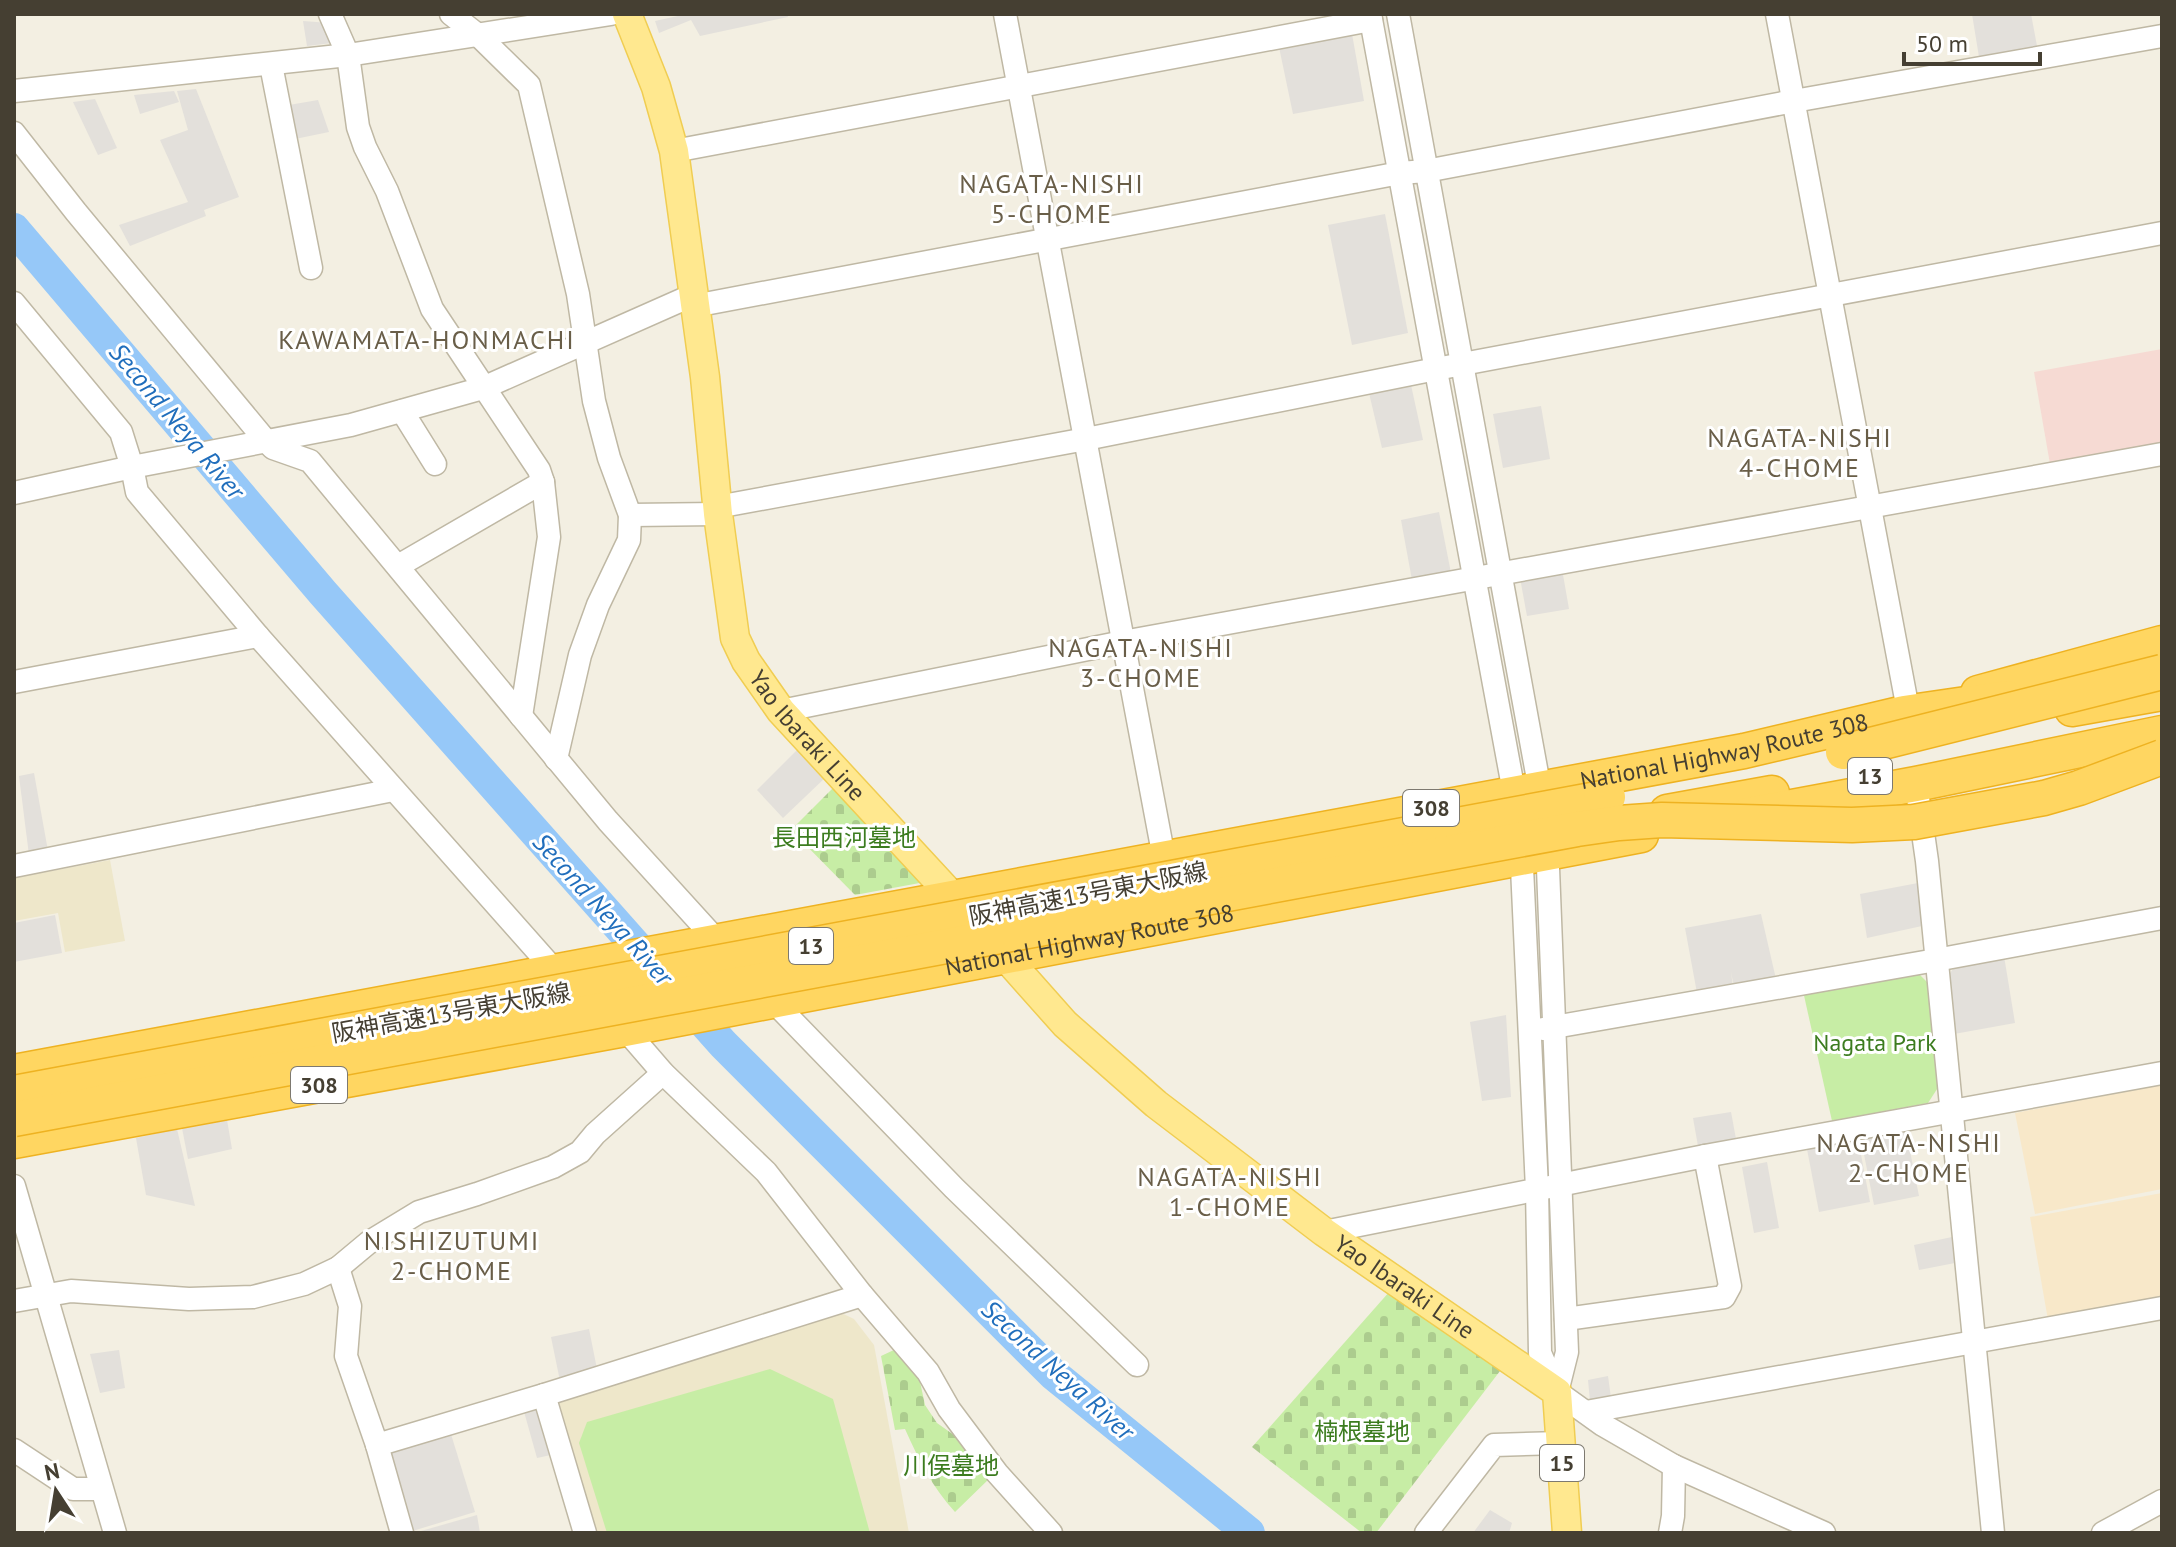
<svg xmlns="http://www.w3.org/2000/svg" width="2176" height="1547" font-family="'PT Sans','Noto Sans JP',sans-serif">
	<defs>
		<pattern id="cemetery-stones" width="16" height="16" patternUnits="userSpaceOnUse" patternTransform="scale(2)"><rect width="16" height="16" fill="#c7eda5"/><path d="M2 7V4a2 2 0 0 1 4 0v3zM10 15v-3a2 2 0 0 1 4 0v3z" fill="#accc8e"/></pattern>
	</defs>
	<rect width="100%" height="100%" fill="#f3efe2"/>
	<!-- commercial -->
	<g fill="#f8e8c9">
		<path d="M2162,1084v105l-127,25 -20,-101z"/>
		<path d="M2162,1193v106l-114,21 -18,-103z"/>
	</g>
	<!-- education -->
	<g fill="#eee7ca">
		<path d="M110,860l15,81 -60,11 -7,-39 -44,8v-43z"/>
		<path d="M835,1310l19,9 20,26 35,188h-315l-39,-134z"/>
	</g>
	<!-- medical -->
	<path fill="#f6dad3" d="M2162,349v95l-112,20 -16,-92z"/>
	<!-- cemetery -->
	<g fill="url(#cemetery-stones)">
		<path d="M838,783l87,99 -70,13 -64,-65z"/>
		<path d="M1390,1291l110,80 -124,162h-14l-110,-86z"/>
		<path d="M896,1349l23,28 6,28 12,18 31,22 23,32 -36,35c-23,-25 -36,-52 -50,-83l-10,1 -14,-74z"/>
	</g>
	<!-- green -->
	<g fill="#c7eda5">
		<path d="M1910,972l10,3 7,7 12,104 -11,17 -96,18 -29,-130z"/>
		<path d="M770,1369l63,30 37,134h-263l-28,-90 8,-21z"/>
	</g>
	<!-- parking -->
	<g fill="#e3e0db">
		<path d="M687,14h100l1,3 -88,19 -9,-16 -32,13 -4,-12z"/>
		<path d="M1972,14h59l6,32 -58,11z"/>
		<path d="M303,21l27,2 2,20 -25,3z"/>
		<path d="M1352,34l12,67 -71,13 -14,-67z"/>
		<path d="M196,89l43,108 -35,13 2,6 -76,30 -11,-21 69,-23 -28,-62 28,-10 -11,-39z"/>
		<path d="M174,91l5,11 -39,12 -6,-19z"/>
		<path d="M95,99l22,49 -19,7 -25,-53z"/>
		<path d="M318,100l11,32 -34,7 -6,-34z"/>
		<path d="M1385,214l23,119 -56,12 -24,-120z"/>
		<path d="M1411,385l12,55 -41,8 -13,-55z"/>
		<path d="M1541,406l9,53 -47,9 -10,-54z"/>
		<path d="M1439,512l12,61 -39,7 -11,-60z"/>
		<path d="M1562,569l7,40 -42,7 -7,-38z"/>
		<path d="M801,746l26,30 -44,42 -26,-28z"/>
		<path d="M34,773l14,78 -19,4 -10,-79z"/>
		<path d="M1918,883l4,43 -55,12 -7,-44z"/>
		<path d="M1761,914l15,65 -42,8 -3,-15 2,15 -36,6 -12,-65z"/>
		<path d="M55,915l7,38 -48,9v-39z"/>
		<path d="M2004,956l11,67 -61,11 -6,-58 8,-11z"/>
		<path d="M1506,1015l5,82 -29,4 -12,-79z"/>
		<path d="M1731,1112l5,27 -38,7 -5,-28z"/>
		<path d="M227,1120l5,29 -44,10 -6,-31z"/>
		<path d="M177,1129l18,77 -49,-11 -10,-57z"/>
		<path d="M1906,1131l13,65 -45,9 -13,-66z"/>
		<path d="M1858,1139l12,63 -51,10 -12,-63z"/>
		<path d="M1767,1162l12,66 -25,5 -12,-66z"/>
		<path d="M1952,1237l3,26 -36,7 -5,-25z"/>
		<path d="M589,1329l8,40 -37,12 -9,-44z"/>
		<path d="M119,1350l6,38 -25,5 -10,-39z"/>
		<path d="M1608,1376l3,22 -21,3 -2,-21z"/>
		<path d="M535,1404l16,51 -14,3 -14,-50z"/>
		<path d="M450,1431l25,81 -69,21 -21,-81z"/>
		<path d="M1490,1510l22,13 -3,10h-36z"/>
		<path d="M477,1515l3,18h-66z"/>
	</g>
	<g fill="none" stroke-linecap="round" stroke-linejoin="round">
		<!-- river -->
		<path stroke="#96c8f8" stroke-width="32" d="M14,229l309,364 400,451 330,330 196,159"/>
		<defs>
			<g id="minor">
				<path d="M330,14l18,41 10,72 7,20 22,44 45,118 107,161 4,12 6,55 -28,179"/>
				<path d="M451,14l28,22 50,49 49,209 16,107 15,57 21,57 -1,25 -31,65 -18,50 -24,104"/>
				<path d="M1005,14l159,844"/>
				<path d="M1370,14l146,789"/>
				<path d="M1398,14l144,787"/>
				<path d="M1777,14l129,685 -2,14"/>
				<path d="M271,65l40,203"/>
				<path d="M14,91l334,-36 263,-41"/>
				<path d="M14,133l62,79 190,229 7,7 37,13 298,360 110,121"/>
				<path d="M674,151l697,-131"/>
				<path d="M14,303l107,129 11,35 5,25 121,144 298,336"/>
				<path d="M694,306l706,-133 26,-2 368,-70 368,-65"/>
				<path d="M402,411l33,53"/>
				<path d="M14,493l118,-26 219,-42 132,-37 210,-93"/>
				<path d="M717,507l369,-68 350,-70 726,-136"/>
				<path d="M630,515l88,-1"/>
				<path d="M398,566l145,-84"/>
				<path d="M14,682l244,-46"/>
				<path d="M781,711l342,-69 165,-30 874,-158"/>
				<path d="M1916,784l11,77 66,672"/>
				<path d="M1547,843l20,509 -10,40"/>
				<path d="M1521,846l16,343 3,164 17,39 46,33 71,41 150,67"/>
				<path d="M14,866l379,-76"/>
				<path d="M773,1001l181,187 183,177"/>
				<path d="M625,1029l38,44 103,99 96,123 66,77 21,37 48,64 54,60"/>
				<path d="M1543,1029l393,-69 226,-42"/>
				<path d="M14,1186l101,347"/>
				<path d="M1324,1232l381,-76 457,-83"/>
				<path d="M338,1268l12,38 -4,50 31,89 25,88"/>
				<path d="M14,1301l57,-10 118,8 64,-2 51,-13 34,-16 30,-25 51,-31 58,-18 76,-27 27,-15 15,-18 68,-61"/>
				<path d="M1566,1319l158,-22 6,-11 -25,-130"/>
				<path d="M544,1395l41,138"/>
				<path d="M1586,1412l576,-104"/>
				<path d="M377,1445l167,-50 318,-100"/>
				<path d="M14,1450l59,39h28"/>
				<path d="M1426,1533l68,-88 66,-2"/>
				<path d="M1670,1533l3,-17 1,-50"/>
				<path d="M2103,1533l59,-32"/>
			</g>
			<g id="major">
				<path id="s1" d="M627,14l29,73 18,64 31,226 13,137 17,124 11,23 35,50 185,200"/>
				<path id="s2" d="M993,943l72,81 91,80 168,128 233,160 10,141"/>
			</g>
			<g id="highway">
				<path d="M1978,693l184,-50"/>
				<path d="M2072,709l90,-16"/>
				<path d="M1667,812l105,-19"/>
				<path d="M1748,815l168,-31 246,-51"/>
				<path id="s3" d="M14,1072l1730,-321 160,-38 103,-15"/>
				<path id="s4" d="M14,1141l611,-112 1016,-194"/>
			</g>
		</defs>
		<!-- minor casing -->
		<use href="#minor" stroke="#bfb8a4" stroke-width="25"/>
		<!-- major casing -->
		<use href="#major" stroke="#f0cd52" stroke-width="31"/>
		<!-- highway casing -->
		<use href="#highway" stroke="#eeb221" stroke-width="37"/>
		<!-- minor -->
		<use href="#minor" stroke="#fff" stroke-width="22"/>
		<!-- major -->
		<use href="#major" stroke="#ffe88f" stroke-width="28"/>
		<!-- highway -->
		<use href="#highway" stroke="#ffd661" stroke-width="34"/>
		<defs>
			<g id="highway-bridge">
				<path d="M1843,752l319,-80"/>
				<path d="M14,1093l1594,-296"/>
				<path d="M14,1119l1563,-290 42,-6 43,-3 190,5 62,-3 130,-24 35,-10 83,-31"/>
			</g>
		</defs>
		<!-- highway-bridge casing -->
		<use href="#highway-bridge" stroke="#eeb221" stroke-width="37" stroke-linecap="butt"/>
		<!-- highway-bridge -->
		<use href="#highway-bridge" stroke="#ffd661" stroke-width="34"/>
	</g>
	<g text-anchor="middle" stroke-width="6" stroke-linejoin="round" paint-order="stroke">
		<!-- shield labels -->
		<g fill="#fff" stroke="#7d7970" stroke-width="2">
			<rect x="1848" y="758" width="44" height="36" rx="6"/>
			<rect x="1403" y="790" width="56" height="36" rx="6"/>
			<rect x="789" y="928" width="44" height="36" rx="6"/>
			<rect x="291" y="1067" width="56" height="36" rx="6"/>
			<rect x="1540" y="1445" width="44" height="36" rx="6"/>
		</g>
		<g font-size="22" font-weight="bold" fill="#453f32">
			<text x="1870" y="784">13</text>
			<text x="1431" y="816">308</text>
			<text x="811" y="954">13</text>
			<text x="319" y="1093">308</text>
			<text x="1562" y="1471">15</text>
		</g>
		<!-- street labels -->
		<g font-size="24" fill="#453f32" stroke="#fff">
			<text dy="8" stroke="none"><textPath href="#s1" startOffset="758">Yao Ibaraki Line</textPath></text>
			<text dy="8" stroke="none"><textPath href="#s3" startOffset="1740">National Highway Route 308</textPath></text>
			<text transform="translate(1088 894) rotate(-11)" y="8">阪神高速13号東大阪線</text>
			<text dy="8" stroke="none"><textPath href="#s4" startOffset="1094">National Highway Route 308</textPath></text>
			<text transform="translate(451 1013) rotate(-10)" y="8">阪神高速13号東大阪線</text>
			<text dy="8" stroke="none"><textPath href="#s2" startOffset="538">Yao Ibaraki Line</textPath></text>
		</g>
		<!-- park labels -->
		<g font-size="24" fill="#3c7c1f" stroke="#fff">
			<text x="844" y="846">長田西河墓地</text>
			<text x="1875" y="1051">Nagata Park</text>
			<text x="1362" y="1440">楠根墓地</text>
			<text x="951" y="1474">川俣墓地</text>
		</g>
		<!-- neighbourhood labels -->
		<g font-size="26" letter-spacing="2" fill="#695e48" stroke="#fff">
			<text x="1052" y="193">NAGATA-NISHI<tspan x="1052" dy="30">5-CHOME</tspan></text>
			<text x="427" y="349">KAWAMATA-HONMACHI</text>
			<text x="1800" y="447">NAGATA-NISHI<tspan x="1800" dy="30">4-CHOME</tspan></text>
			<text x="1141" y="657">NAGATA-NISHI<tspan x="1141" dy="30">3-CHOME</tspan></text>
			<text x="1909" y="1152">NAGATA-NISHI<tspan x="1909" dy="30">2-CHOME</tspan></text>
			<text x="1230" y="1186">NAGATA-NISHI<tspan x="1230" dy="30">1-CHOME</tspan></text>
			<text x="452" y="1250">NISHIZUTUMI<tspan x="452" dy="30">2-CHOME</tspan></text>
		</g>
		<!-- water labels -->
		<g font-size="26" font-style="italic" fill="#206ebc" stroke="#fff">
			<text transform="translate(177 421) rotate(50)" y="9">Second Neya River</text>
			<text transform="translate(603 909) rotate(48)" y="9">Second Neya River</text>
			<text transform="translate(1058 1370) rotate(42)" y="9">Second Neya River</text>
		</g>
	</g>
	<!-- border -->
	<rect width="2176" height="1547" fill="none" stroke="#453f32" stroke-width="32"/>
	<!-- north arrow -->
	<g transform="translate(56 1491) rotate(348)" stroke="#ffffff" stroke-width="6" paint-order="stroke">
	<path d="M0-6L14 30L0 20L-14 30Z" fill="#453f32"/>
	<text y="-12" font-size="22" font-weight="bold" text-anchor="middle" fill="#453f32">N</text>
	</g>
	<!-- scale -->
	<path d="M1904 52v12h136v-12" fill="none" stroke="#453f32" stroke-width="4"/>
	<text x="1916" y="52" font-size="24" fill="#453f32" stroke="#ffffff" stroke-width="6" paint-order="stroke">50 m</text>
</svg>
